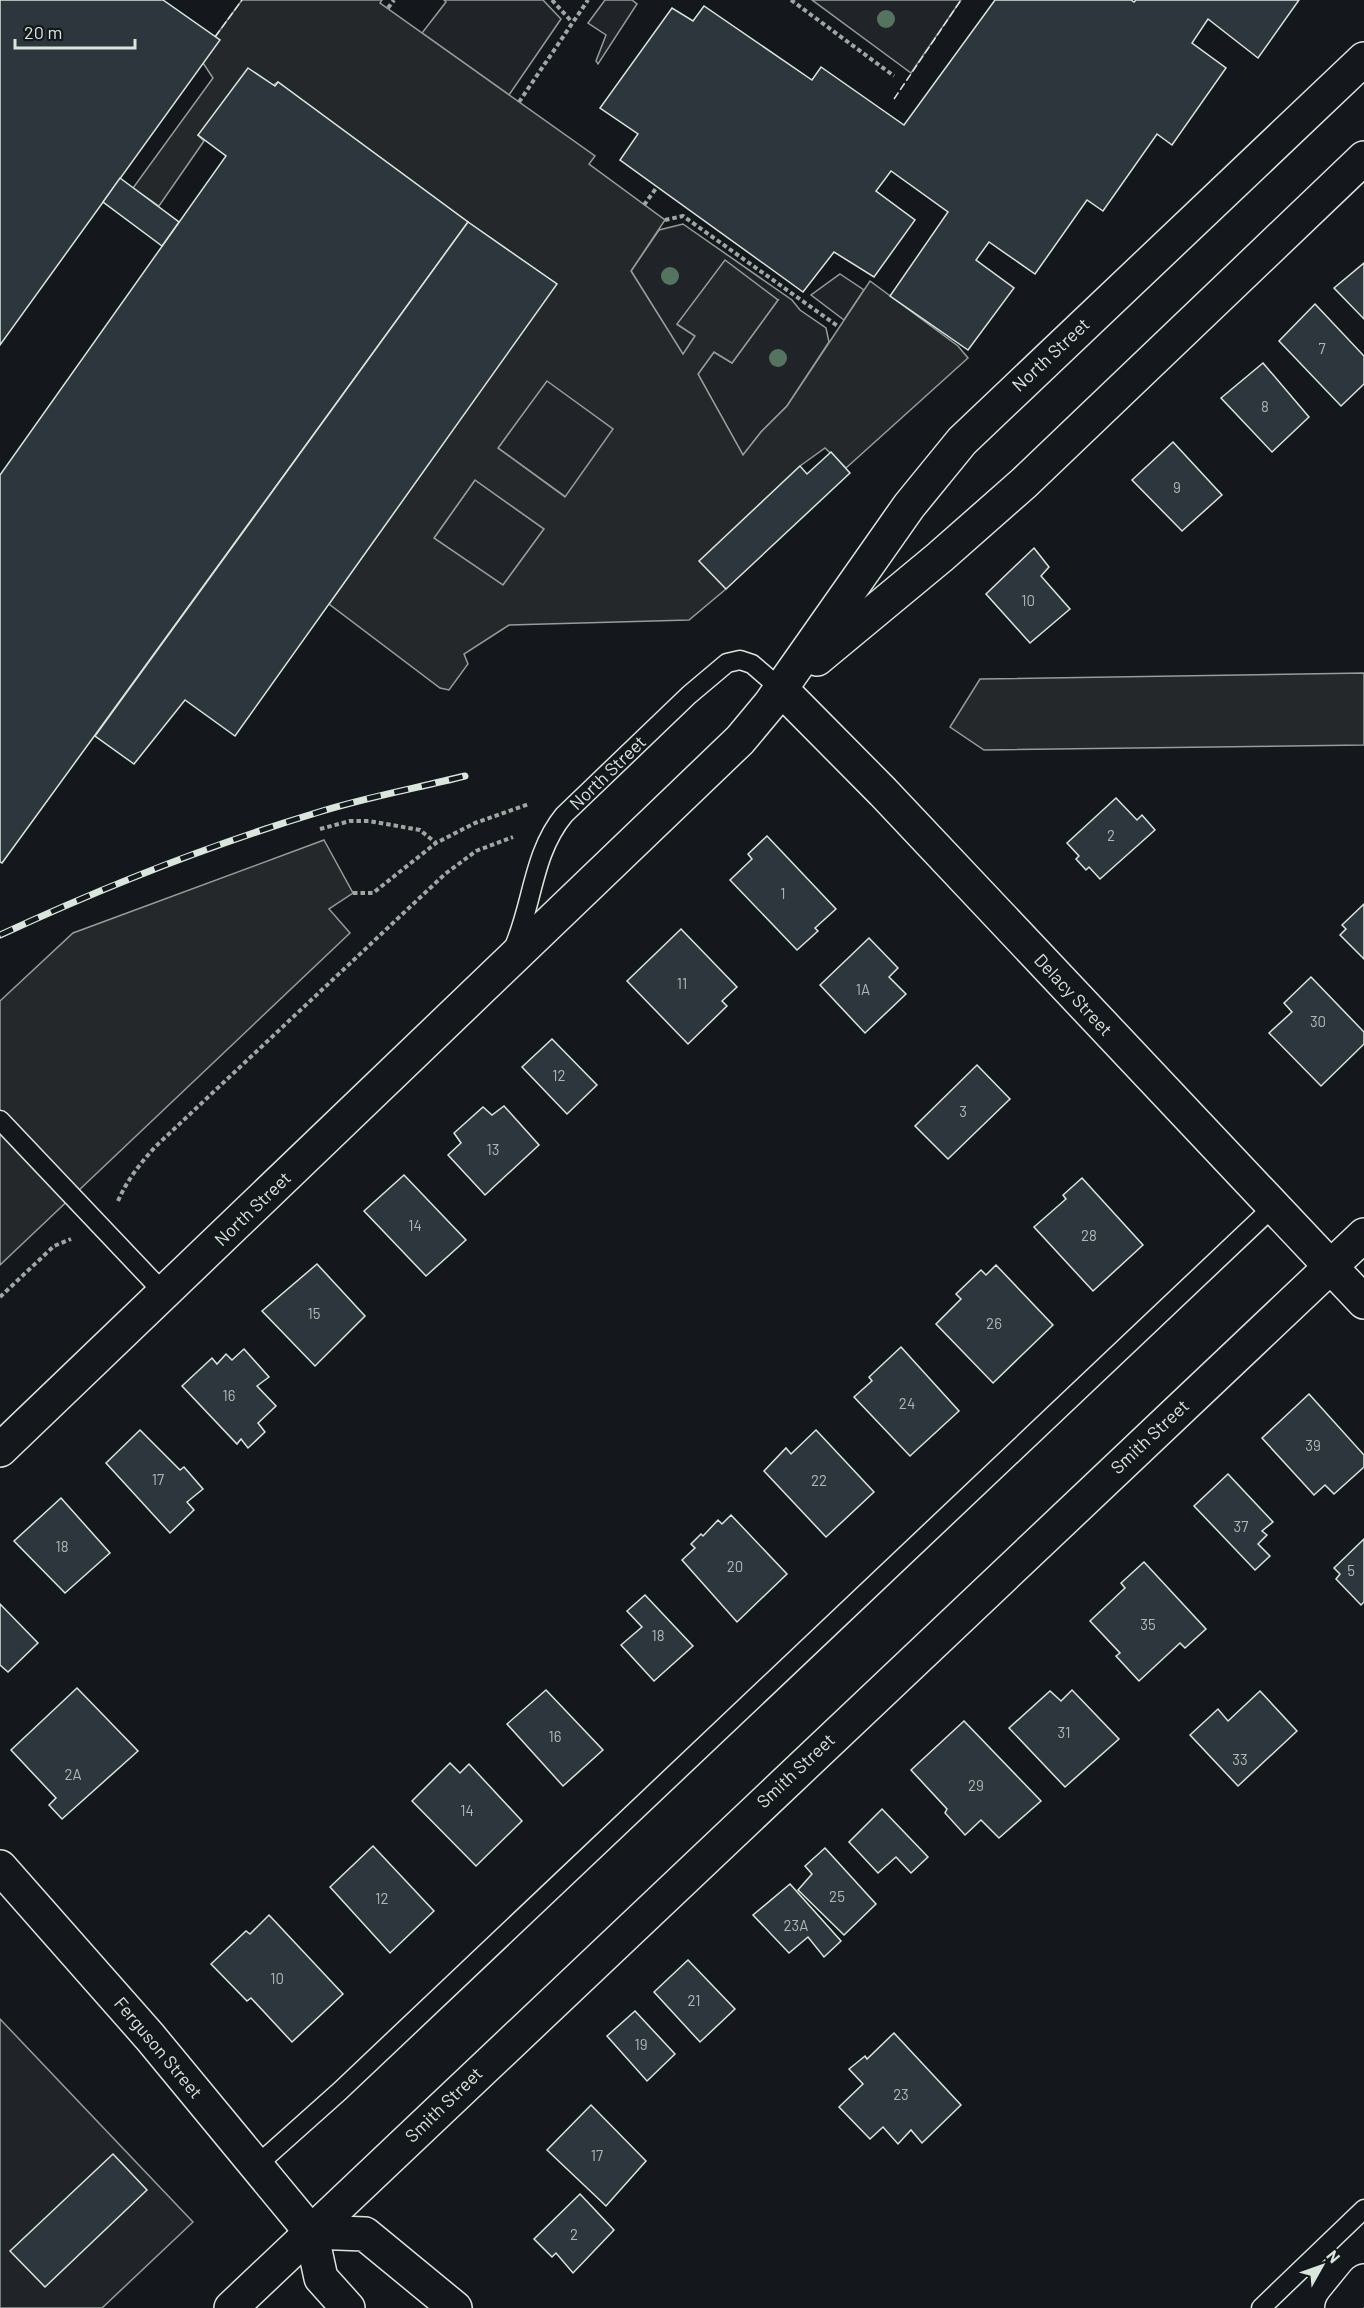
<svg xmlns="http://www.w3.org/2000/svg" width="1364" height="2308" font-family="Barlow,sans-serif">
	<rect width="100%" height="100%" fill="#14181c"/>
	<!-- green -->
	<g fill="#202428" stroke="#939e99" stroke-width="1.5">
		<path d="M444,0h99l18,19 -52,76 -87,-62 24,-31z"/>
		<path d="M605,0h27l5,4 -39,60 -2,-3 10,-26 -18,-12z"/>
		<path d="M812,0h149l-50,73z"/>
		<path d="M683,224l109,76 8,10 26,18 3,14 -42,64 -26,26 -18,23 -45,-81 16,-22 18,11 46,-63 -100,25 17,11 -12,19 -52,-84 28,-41z"/>
		<path d="M840,274l24,16 -20,30 -33,-25z"/>
		<path d="M547,380l67,49 -48,68 -68,-49z"/>
		<path d="M475,480l69,49 -41,56 -69,-47z"/>
		<path d="M0,2019l193,203 -91,86h-102z"/>
	</g>
	<!-- parking -->
	<g fill="#24282b" stroke="#939e99" stroke-width="1.5" fill-rule="evenodd">
		<path d="M242,0h140l-2,3 215,153 -6,8 76,56 -34,51 52,83 12,-18 -18,-12 48,-64 53,40 -46,63 -18,-11 -16,22 45,81 18,-23 26,-26 83,-125 88,65 10,12 -122,110 -21,-20 -25,18 -100,95 26,28 -37,31 -180,5 -45,29 4,10 -19,26 -9,-2 -111,-84 227,-320 -88,-62 -190,-140 -80,53 6,6 -45,65 -26,-18 80,-110 -10,-15 12,-26zM547,381l66,48 -48,68 -67,-49zM475,480l69,49 -41,56 -69,-47z"/>
		<path d="M1364,673v72l-380,5 -34,-23 30,-48z"/>
		<path d="M324,840l29,53 -24,16 21,24 -350,332v-264l73,-68z"/>
	</g>
	<!-- building -->
	<g fill="#2c363c" stroke="#d8e6dc" stroke-width="1.5">
		<path d="M0,0h163l57,40 -220,305z"/>
		<path d="M995,0h136l3,2 2,-2h163l-41,58 -50,-39 -16,24 34,25 -54,77 -15,-11 -54,77 -16,-11 -52,74 -46,-32 -13,18 38,28 -46,62 -78,-54 58,-84 -57,-41 -15,20 39,29 -41,57 -40,-25 -31,40 -183,-132 18,-26 -38,-26 72,-100 21,13 11,-15 108,74 9,-13 83,58z"/>
		<path d="M248,68l27,18 3,-4 190,140 -466,641 -2,-1v-387l226,-319 -28,-21z"/>
		<path d="M120,178l59,44 -17,24 -59,-44z"/>
		<path d="M468,222l89,62 -322,452 -50,-36 -51,64 -39,-28z"/>
		<path d="M1364,263v56l-30,-31z"/>
		<path d="M1315,304l49,52v28l-23,22 -62,-65z"/>
		<path d="M1263,363l46,54 -37,35 -51,-54z"/>
		<path d="M1173,442l49,53 -40,36 -50,-51z"/>
		<path d="M831,452l19,21 -124,116 -27,-28 101,-95 7,8z"/>
		<path d="M1034,548l15,19 -8,9 29,33 -40,34 -44,-49z"/>
		<path d="M1116,798l21,22 5,-5 13,15 -55,49 -11,-12 -3,3 -10,-11 3,-3 -12,-13z"/>
		<path d="M767,836l69,73 -21,19 3,3 -21,19 -67,-70 22,-21 -4,-5z"/>
		<path d="M1364,904v55l-24,-24 6,-6 -4,-4z"/>
		<path d="M681,929l56,58 -15,14 5,5 -39,38 -61,-63z"/>
		<path d="M869,938l29,30 -9,9 17,17 -41,39 -45,-48z"/>
		<path d="M1311,977l53,55v12l-43,42 -52,-53 23,-21 -8,-9z"/>
		<path d="M552,1039l45,46 -30,29 -45,-47z"/>
		<path d="M977,1065l33,34 -62,60 -33,-33z"/>
		<path d="M504,1106l35,39 -54,50 -37,-40 13,-12 -7,-10 29,-26 9,8z"/>
		<path d="M404,1175l62,65 -40,36 -62,-65z"/>
		<path d="M1082,1178l61,67 -50,46 -59,-64 32,-28 -3,-4z"/>
		<path d="M317,1264l48,52 -50,50 -53,-55z"/>
		<path d="M996,1265l57,60 -60,58 -57,-59 25,-25 -5,-5 25,-24 5,5z"/>
		<path d="M901,1347l58,64 -49,45 -56,-59 18,-16 -3,-4z"/>
		<path d="M244,1349l25,28 -12,9 19,20 -18,17 7,9 -17,16 -7,-9 -4,5 -55,-58 30,-28 5,6 9,-10 6,6z"/>
		<path d="M1309,1394l55,61v12l-30,27 -9,-9 -11,10 -52,-57z"/>
		<path d="M140,1430l40,40 4,-3 19,22 -16,13 7,8 -24,23 -64,-70z"/>
		<path d="M816,1430l58,62 -48,45 -62,-66 22,-23 5,6z"/>
		<path d="M1228,1474l45,48 -11,9 5,4 -9,9 12,12 -15,14 -61,-64z"/>
		<path d="M61,1498l49,55 -45,40 -51,-52z"/>
		<path d="M731,1515l56,59 -50,48 -55,-62 13,-12 -4,-4 10,-10 2,2 15,-16 4,4z"/>
		<path d="M1364,1539v63l-3,3 -25,-26 4,-5 -6,-6z"/>
		<path d="M1144,1562l62,67 -21,19 -5,-5 -41,38 -23,-25 4,-3 -30,-32 35,-33 -4,-5z"/>
		<path d="M645,1595l48,51 -39,35 -33,-36 21,-18 -15,-16z"/>
		<path d="M0,1604l38,39 -30,29 -8,-7z"/>
		<path d="M77,1688l61,63 -76,68 -13,-14 7,-7 -45,-48z"/>
		<path d="M546,1690l57,60 -40,36 -56,-62z"/>
		<path d="M1072,1690l47,49 -54,48 -56,-59 41,-37 11,10z"/>
		<path d="M1260,1691l37,40 -59,55 -48,-51 28,-26 10,12z"/>
		<path d="M964,1721l77,80 -42,37 -18,-18 -16,15 -20,-22 2,-4 -36,-39z"/>
		<path d="M450,1763l10,10 9,-9 53,57 -46,45 -64,-65z"/>
		<path d="M882,1809l46,48 -17,16 -15,-16 -18,16 -29,-31z"/>
		<path d="M373,1846l61,65 -44,42 -60,-66z"/>
		<path d="M825,1848l51,56 -32,31 -46,-45 14,-16 -7,-8z"/>
		<path d="M790,1884l51,57 -17,16 -16,-20 -19,16 -36,-38z"/>
		<path d="M269,1915l74,79 -51,48 -41,-44 -4,3 -36,-37 35,-33 4,3z"/>
		<path d="M688,1960l47,49 -35,33 -46,-50z"/>
		<path d="M635,2011l40,43 -28,27 -40,-45z"/>
		<path d="M894,2033l67,72 -39,38 -11,-13 -13,14 -15,-17 -13,12 -31,-32 24,-23 -14,-15 16,-13 2,3z"/>
		<path d="M591,2105l55,56 -40,45 -59,-56z"/>
		<path d="M113,2154l34,36 -102,97 -35,-36z"/>
		<path d="M580,2194l34,36 -41,43 -17,-20 -4,4 -18,-18z"/>
	</g>
	<g fill="none" stroke-linecap="round" stroke-linejoin="round">
		<defs>
			<g id="lane">
				<path d="M513,949c20,-44 19,-95 51,-134l125,-120 38,-32 13,-3 12,4 29,25"/>
				<path d="M0,1120l165,174"/>
				<path d="M256,2166l84,-75 933,-884"/>
				<path d="M1261,2308l103,-99"/>
			</g>
			<g id="street">
				<path d="M817,659l123,-102 84,-74 340,-325"/>
				<path d="M781,689l102,103 481,510"/>
				<path d="M0,1450l740,-710 30,-36 139,-198 53,-65 402,-382"/>
				<path d="M0,1867l150,170 161,195 10,46 27,30"/>
				<path d="M311,2232l54,2 90,74"/>
				<path d="M231,2308l1133,-1073"/>
			</g>
			<path id="primary" d="M1342,2308l22,-27"/>
		</defs>
		<!-- lane casing -->
		<use href="#lane" stroke="#d8e6dc" stroke-width="21"/>
		<!-- street casing -->
		<use href="#street" stroke="#d8e6dc" stroke-width="36"/>
		<!-- primary casing -->
		<use href="#primary" stroke="#d8e6dc" stroke-width="36"/>
		<!-- path -->
		<g stroke="#9da8a2" stroke-width="4" stroke-dasharray="4.5 3" stroke-linecap="butt">
			<path d="M552,0l20,22"/>
			<path d="M791,0l103,76"/>
			<path d="M388,8l6,-8"/>
			<path d="M519,102l69,-102"/>
			<path d="M644,205l13,-18"/>
			<path d="M665,220l18,-4 156,111"/>
			<path d="M320,829l30,-8h19l51,9 16,13"/>
			<path d="M353,893h20l63,-50 39,-20 54,-19"/>
			<path d="M118,1201c9,-21 22,-37 37,-54l290,-273 31,-23 37,-14"/>
			<path d="M0,1297l54,-51 17,-7"/>
		</g>
		<!-- lane -->
		<use href="#lane" stroke="#14181c" stroke-width="18"/>
		<!-- street -->
		<use href="#street" stroke="#14181c" stroke-width="33"/>
		<!-- primary -->
		<use href="#primary" stroke="#14181c" stroke-width="33"/>
		<defs>
			<path id="rail" d="M0,935c104,-48 209,-90 319,-123 48,-15 98,-24 146,-36"/>
		</defs>
		<!-- rail casing -->
		<use href="#rail" stroke="#d8e6dc" stroke-width="7"/>
		<!-- rail -->
		<use href="#rail" stroke="#14181c" stroke-width="4.5" stroke-dasharray="14" stroke-linecap="butt"/>
		<!-- fence -->
		<g stroke="#d8e6dc" stroke-width="1.5" stroke-dasharray="8 3" stroke-linecap="butt">
			<path d="M215,37l27,-37"/>
			<path d="M894,99l67,-99"/>
		</g>
	</g>
	<!-- trees -->
	<g fill="#55745f">
		<circle cx="886" cy="19" r="9"/>
		<circle cx="670" cy="276" r="9"/>
		<circle cx="778" cy="358" r="9"/>
	</g>
	<g text-anchor="middle" stroke-width="4.5" stroke-linejoin="round" paint-order="stroke">
		<!-- number labels -->
		<g font-size="15" fill="#adbab4">
			<text x="1322" y="354">7</text>
			<text x="1265" y="412">8</text>
			<text x="1177" y="493">9</text>
			<text x="1028" y="606">10</text>
			<text x="1111" y="841">2</text>
			<text x="783" y="899">1</text>
			<text x="682" y="989">11</text>
			<text x="863" y="995">1A</text>
			<text x="1318" y="1027">30</text>
			<text x="559" y="1081">12</text>
			<text x="963" y="1117">3</text>
			<text x="493" y="1155">13</text>
			<text x="415" y="1231">14</text>
			<text x="1089" y="1241">28</text>
			<text x="314" y="1319">15</text>
			<text x="994" y="1329">26</text>
			<text x="229" y="1401">16</text>
			<text x="907" y="1409">24</text>
			<text x="1313" y="1451">39</text>
			<text x="158" y="1485">17</text>
			<text x="819" y="1486">22</text>
			<text x="1241" y="1532">37</text>
			<text x="62" y="1552">18</text>
			<text x="735" y="1572">20</text>
			<text x="1351" y="1576">5</text>
			<text x="1148" y="1630">35</text>
			<text x="658" y="1641">18</text>
			<text x="1064" y="1738">31</text>
			<text x="555" y="1742">16</text>
			<text x="1240" y="1765">33</text>
			<text x="73" y="1780">2A</text>
			<text x="976" y="1791">29</text>
			<text x="467" y="1816">14</text>
			<text x="837" y="1902">25</text>
			<text x="382" y="1904">12</text>
			<text x="796" y="1931">23A</text>
			<text x="277" y="1984">10</text>
			<text x="694" y="2006">21</text>
			<text x="641" y="2050">19</text>
			<text x="901" y="2100">23</text>
			<text x="597" y="2161">17</text>
			<text x="574" y="2240">2</text>
		</g>
		<!-- street labels -->
		<g font-size="18" fill="#d8e6dc" stroke="#14181c">
			<text transform="translate(1051 355) rotate(-43)" y="6">North Street</text>
			<text transform="translate(608 773) rotate(-44)" y="6">North Street</text>
			<text transform="translate(1073 995) rotate(47)" y="6">Delacy Street</text>
			<text transform="translate(253 1209) rotate(-44)" y="6">North Street</text>
			<text transform="translate(1150 1437) rotate(-43)" y="6">Smith Street</text>
			<text transform="translate(796 1771) rotate(-43)" y="6">Smith Street</text>
			<text transform="translate(158 2048) rotate(50)" y="6">Ferguson Street</text>
			<text transform="translate(444 2105) rotate(-44)" y="6">Smith Street</text>
		</g>
	</g>
	<!-- north arrow -->
	<g transform="translate(1322 2266) rotate(50)" stroke="#14181c" stroke-width="4.5" paint-order="stroke">
	<path d="M0-4.5L10 22L0 15L-10 22Z" fill="#d8e6dc"/>
	<text y="-9" font-size="16" font-weight="bold" text-anchor="middle" fill="#d8e6dc">N</text>
	</g>
	<!-- scale -->
	<path d="M15 39v9h120v-9" fill="none" stroke="#d8e6dc" stroke-width="3"/>
	<text x="24" y="39" font-size="18" fill="#d8e6dc" stroke="#14181c" stroke-width="4.5" paint-order="stroke">20 m</text>
</svg>
